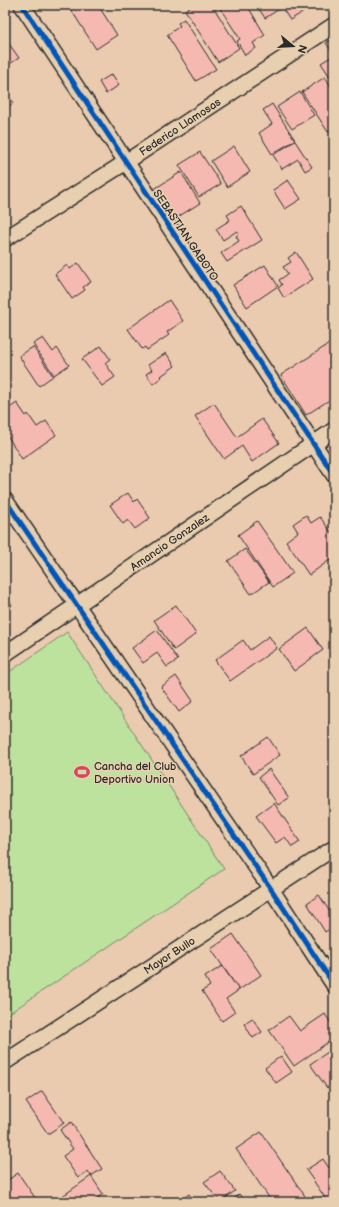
<svg xmlns="http://www.w3.org/2000/svg" width="339" height="1207" font-family="'Balsamiq Sans',sans-serif">
	<rect width="100%" height="100%" fill="#eacbb0"/>
	<filter id="ink" filterUnits="userSpaceOnUse"><feTurbulence type="fractalNoise" baseFrequency=".025" numOctaves="2"/><feDisplacementMap in="SourceGraphic" scale="8" xChannelSelector="R" yChannelSelector="G"/><feConvolveMatrix kernelMatrix="1 2 1 2 8 2 1 2 1" color-interpolation-filters="sRGB"/></filter>
	<g filter="url(#ink)">
		<!-- green -->
		<path fill="#bde29d" stroke="#748664" d="M67,632l157,237 -219,147v-341z"/>
		<!-- building -->
		<g fill="#f5b9b2" stroke="#2b2b2b">
			<path d="M68,5h30l19,30 -21,14z"/>
			<path d="M193,5h19l27,43 -21,14 -33,-52z"/>
			<path d="M218,5h29l18,30 -12,8 3,5 -11,7 -8,-14 3,-2z"/>
			<path d="M259,5h20l2,3 -16,10 -8,-12z"/>
			<path d="M280,5h25l3,4 -18,11z"/>
			<path d="M184,19l32,50 -20,12 -29,-46 13,-9 -2,-3z"/>
			<path d="M5,38l14,20 -14,9z"/>
			<path d="M334,38v45l-13,-20 13,-8 -8,-12z"/>
			<path d="M112,74l7,11 -13,9 -7,-12z"/>
			<path d="M325,77l9,14v18l-2,1 2,4v14l-6,4 -26,-40z"/>
			<path d="M5,91l8,12 -8,6z"/>
			<path d="M300,92l14,23 -22,14 -15,-22z"/>
			<path d="M272,104l23,36 -23,14 -13,-21 13,-9 -9,-14z"/>
			<path d="M295,141l17,26 -7,4 -7,-12 -16,10 -9,-14z"/>
			<path d="M234,146l16,26 -23,15 -16,-26z"/>
			<path d="M200,152l21,32 -22,13 -20,-32z"/>
			<path d="M181,172l19,31 -30,19 -19,-31z"/>
			<path d="M288,180l13,19 -16,10 -12,-19z"/>
			<path d="M241,206l21,34 -35,22 -6,-9 18,-12 -3,-5 3,-2 -2,-3 -14,9 -7,-11 14,-9 -3,-5z"/>
			<path d="M296,252l17,27 -29,19 -6,-10 4,-3 -3,-5 9,-6 -5,-7 8,-5 -3,-4z"/>
			<path d="M78,263l13,19 -8,5 2,3 -13,9 -17,-25 12,-9 3,4z"/>
			<path d="M265,265l13,21 -31,21 -14,-22z"/>
			<path d="M169,300l14,21 -16,11 2,3 -22,15 -2,-3 -3,2 -14,-20z"/>
			<path d="M43,338l10,14 4,-4 12,17 -15,10 -21,-31z"/>
			<path d="M329,344l5,8v45l-28,18 -25,-40z"/>
			<path d="M101,346l9,13 -5,4 10,14 -13,9 -20,-27z"/>
			<path d="M33,347l20,29 -14,10 -20,-30z"/>
			<path d="M166,353l9,13 -14,10 1,1 -9,7 -7,-10 6,-4 -4,-5z"/>
			<path d="M17,403l9,13 2,-2 9,13 9,-6 10,14 -34,24 -17,-27v-21z"/>
			<path d="M214,403l23,34 25,-18 17,24 -27,19 -10,-16 -18,13 -29,-43z"/>
			<path d="M128,493l6,9 3,-3 13,19 -15,11 -7,-9 -5,4 -13,-19z"/>
			<path d="M306,515l5,8 9,-6 14,19v21l-25,18 -23,-34 12,-9 -5,-8z"/>
			<path d="M257,521l36,52 -20,14 -35,-52z"/>
			<path d="M245,549l24,33 -18,12 -23,-33z"/>
			<path d="M5,594l7,11 -7,5z"/>
			<path d="M176,605l20,29 -22,16 -20,-30z"/>
			<path d="M308,628l15,22 -29,21 -15,-22z"/>
			<path d="M157,630l21,30 -11,7 -10,-14 -14,10 -11,-15z"/>
			<path d="M269,636l8,12 -47,33 -15,-21 28,-20 7,10z"/>
			<path d="M176,676l17,25 -14,11 -18,-25z"/>
			<path d="M334,719v10l-5,-7z"/>
			<path d="M268,737l12,18 -27,19 -12,-18z"/>
			<path d="M269,769l20,29 -11,7 -19,-28z"/>
			<path d="M274,803l26,39 -8,5 -7,-10 -9,6 -20,-27z"/>
			<path d="M319,895l15,23v8l-9,6 -18,-29z"/>
			<path d="M233,934l28,41 -22,15 -28,-41z"/>
			<path d="M222,966l17,24 -13,9 9,13 -13,9 -20,-30 8,-5 -5,-9z"/>
			<path d="M325,1014l9,14v10l-40,28 -25,-36 20,-14 11,15z"/>
			<path d="M252,1018l10,14 -9,6 -9,-14z"/>
			<path d="M334,1048v35l-7,5 -17,-24z"/>
			<path d="M281,1056l11,16 -16,11 -11,-15z"/>
			<path d="M42,1091l22,32 -16,11 -22,-32z"/>
			<path d="M71,1122l31,47 -11,7 -3,-5 -10,7 -15,-22 10,-7 -13,-19z"/>
			<path d="M261,1132l48,70h-37l-36,-53z"/>
			<path d="M323,1159l6,9 5,-3v37h-6l-22,-32z"/>
			<path d="M220,1171l15,20 -15,11 -16,-20z"/>
			<path d="M18,1173l20,29h-29l-4,-7v-13z"/>
			<path d="M91,1176l12,18 -12,8h-37z"/>
			<path d="M189,1194l6,8h-17z"/>
			<path d="M239,1194l8,8h-16z"/>
		</g>
		<g fill="none" stroke-linecap="round" stroke-linejoin="round">
			<defs>
				<g id="minor">
					<path d="M22,5l312,470"/>
					<path id="s1" d="M5,239l121,-77 208,-137"/>
					<path d="M5,500l266,389 63,96"/>
					<path id="s2" d="M5,654l329,-224"/>
					<path id="s3" d="M5,1062l329,-214"/>
				</g>
			</defs>
			<!-- minor casing -->
			<use href="#minor" stroke="#2b2b2b" stroke-width="18"/>
			<!-- minor -->
			<use href="#minor" stroke="#e7cfb0" stroke-width="15"/>
			<defs>
				<g id="cycleway">
					<path d="M22,5l312,470"/>
					<path d="M5,500l266,389 63,96"/>
				</g>
			</defs>
			<!-- cycleway casing -->
			<use href="#cycleway" stroke="#e7cfb0" stroke-width="8"/>
			<!-- cycleway -->
			<use href="#cycleway" stroke="#0057b8" stroke-width="5"/>
		</g>
	</g>
	<!-- icons -->
	<defs>
		<symbol id="stadium-bare" viewBox="-9 -9 18 18"><path d="M0-5a6.5 5 0 1 0 0 10a6.5 5 0 1 0 0-10ZM-3.5-1.8h7v3.6h-7Z" fill="#d1495b" stroke="#e7cfb0" stroke-width="2.5" paint-order="stroke"/></symbol>
	</defs>
	<g fill-rule="evenodd">
		<use href="#stadium-bare" x="71" y="761" width="22" height="22"/>
	</g>
	<g text-anchor="middle" stroke-width="3" stroke-linejoin="round" paint-order="stroke">
		<!-- street labels -->
		<g font-size="11" fill="#2b2b2b" stroke="#e7cfb0">
			<text dy="4" stroke="none"><textPath href="#s1" startOffset="208">Federico Llamosas</textPath></text>
			<text transform="translate(186 235) rotate(56)" y="4">SEBASTIAN GABOTO</text>
			<text dy="4" stroke="none"><textPath href="#s2" startOffset="199">Amancio Gonzalez</textPath></text>
			<text dy="4" stroke="none"><textPath href="#s3" startOffset="196">Mayor Bullo</textPath></text>
		</g>
		<!-- poi labels -->
		<g font-size="11" fill="#2b2b2b" stroke="#e7cfb0" text-anchor="start">
			<text x="94" y="770">Cancha del Club<tspan x="94" dy="13">Deportivo Union</tspan></text>
		</g>
	</g>
	<!-- margin -->
	<rect width="339" height="1207" fill="none" stroke="#e7cfb0" stroke-width="20"/>
	<rect x="10" y="10" width="319" height="1187" fill="none" stroke="#2b2b2b" stroke-width="1.5" filter="url(#ink)"/>
	<!-- north arrow -->
	<g transform="translate(293 46) rotate(108)" stroke="#e7cfb0" stroke-width="3" paint-order="stroke">
	<path d="M0-3L7 15L0 10L-7 15Z" fill="#2b2b2b"/>
	<text y="-6" font-size="11" font-weight="bold" text-anchor="middle" fill="#2b2b2b">N</text>
	</g>
</svg>
